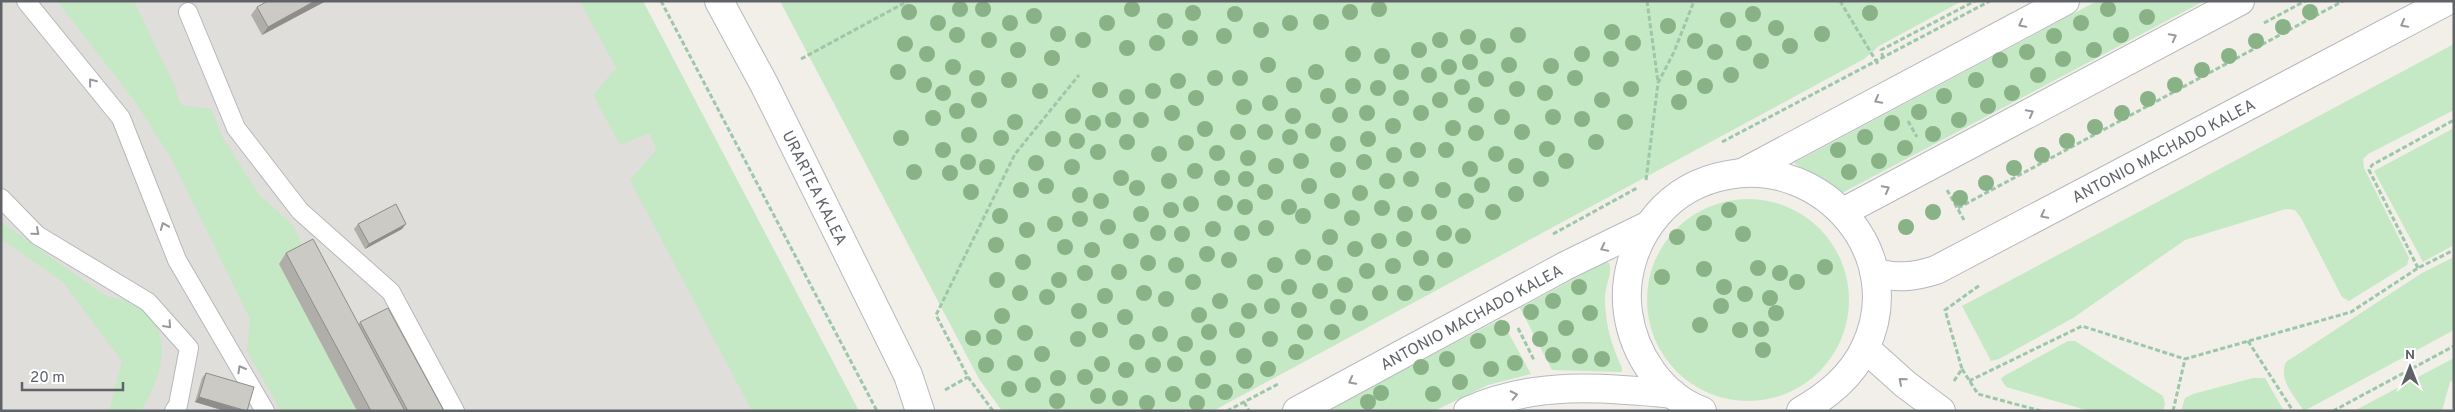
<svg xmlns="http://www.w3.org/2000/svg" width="2455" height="412" font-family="Overpass,sans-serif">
	<rect width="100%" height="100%" fill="#f1efe8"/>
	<!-- industrial -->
	<path fill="#e0deda" d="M1,1h599l219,410h-818z"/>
	<!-- green -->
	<g fill="#c5e8c5">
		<path d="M57,1h77l40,84 7,20 30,4 12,29 37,58 31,27 14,27 -26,14 78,147h-76l-34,-60 3,-32 -79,-161 -35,-55z"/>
		<path d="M580,1h63l216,410h-107l-122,-231 26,-30 -6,-17 -30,12 -27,-50 23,-27z"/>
		<path d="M780,1h1182l-83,45 -15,13 -651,352h-211l-23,-32z"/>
		<path d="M2097,1h107l-362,192 -48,-30z"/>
		<path d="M2454,44v66l-86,44 -5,5 1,9 45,90 -2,7 -58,36 -7,-4 -41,-79 -6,-8 -9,-1 -101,31 -112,78 -74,41 -8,2 -29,-55z"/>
		<path d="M2454,128v117l-31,17 -49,-91z"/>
		<circle cx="1748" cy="300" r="101"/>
		<path d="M1,222c35,24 69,50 104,73 9,5 21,3 29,8 43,27 29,71 7,108h-32l13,-50 -59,-79 -62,-43z"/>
		<path d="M2454,257v73l-150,81c-10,-16 -26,-31 -18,-49l136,-89z"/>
		<path d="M1605,262l4,1c4,10 -4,23 -4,34 0,27 6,47 17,71v4l-70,-2 -32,-62z"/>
		<path d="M1501,319l30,55 -43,11 -54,26h-110z"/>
		<path d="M2068,341h7l88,55 2,8 -2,7h-73l-84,-24 -5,-8 3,-3z"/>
		<path d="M2454,358v22l-4,2 -8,29h-88z"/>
		<path d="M2253,378h12l19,33h-103l4,-13 8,-4z"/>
	</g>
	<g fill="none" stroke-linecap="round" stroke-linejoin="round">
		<defs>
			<g id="lane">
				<path d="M26,1l95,117 56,142 88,151"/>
				<path d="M188,12l48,116 64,83 91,81 64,119"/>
				<path d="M1,198l36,37 111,67 41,46 -11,57 -4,6"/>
			</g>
			<g id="street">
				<path id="s1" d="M1874,272c22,7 40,5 62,-2l511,-269"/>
				<path d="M1865,348l40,36 36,27"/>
			</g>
			<g id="secondary">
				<path id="s2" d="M719,1l45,83 144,291 12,36"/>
				<path d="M1744,172l321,-171"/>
				<path d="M1843,212l397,-211"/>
				<path id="s3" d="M1297,411l270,-146 80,-39"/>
				<path d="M1468,411c66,-30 135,-24 205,-17"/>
				<path d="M1702,411c-41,-15 -68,-57 -74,-98 -5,-35 6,-71 29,-98 18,-21 43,-35 71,-40 96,-18 181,81 137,173 -14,29 -37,47 -64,63"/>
			</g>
		</defs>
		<!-- lane casing -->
		<use href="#lane" stroke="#b5b8bc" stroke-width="20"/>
		<!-- street casing -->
		<use href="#street" stroke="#b5b8bc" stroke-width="30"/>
		<!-- secondary casing -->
		<use href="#secondary" stroke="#b6babf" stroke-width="30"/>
		<!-- path -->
		<g stroke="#9cc7a9" stroke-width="3" stroke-dasharray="5 2.5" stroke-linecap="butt">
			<path d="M661,1l216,410"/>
			<path d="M1647,1l11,81"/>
			<path d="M1840,1l36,60 114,-60"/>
			<path d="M2264,23l41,-22"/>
			<path d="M1883,58l-2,-8 94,-49"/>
			<path d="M801,59l107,-58"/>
			<path d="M1908,121l9,16"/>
			<path d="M1722,142l154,-81 2,3"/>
			<path d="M1646,180l12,-97 16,-31 20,-51"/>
			<path d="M1947,190l17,30"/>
			<path d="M1958,208l385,-207"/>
			<path d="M1553,234l84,-46"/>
			<path d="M2418,268l-49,-98 3,-5 82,-45"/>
			<path d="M1518,328l16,32"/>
			<path d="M2248,341l45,70"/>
			<path d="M1962,369l16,25 63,17"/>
			<path d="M1954,381l8,-12 -17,-59 35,-25"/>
			<path d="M1969,381l113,-55 103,33"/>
			<path d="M945,390l23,-13"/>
			<path d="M1244,402l5,9"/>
			<path d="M993,411l-25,-34 -32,-62 79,-161 64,-79"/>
			<path d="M1227,411l53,-28"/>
			<path d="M2173,411l12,-52 166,-47 67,-44 36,-18"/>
			<path d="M2333,411l121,-65"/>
		</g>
		<!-- lane -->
		<use href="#lane" stroke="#fff" stroke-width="18"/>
		<!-- street -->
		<use href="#street" stroke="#fff" stroke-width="28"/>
		<!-- secondary -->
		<use href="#secondary" stroke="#fff" stroke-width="28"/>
	</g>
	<!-- trees -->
	<g fill="#89b387">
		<circle cx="960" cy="9" r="8"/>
		<circle cx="983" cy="9" r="8"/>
		<circle cx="1132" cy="9" r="8"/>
		<circle cx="1379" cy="9" r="8"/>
		<circle cx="2108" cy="9" r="8"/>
		<circle cx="909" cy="12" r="8"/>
		<circle cx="1350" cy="12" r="8"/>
		<circle cx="2310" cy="12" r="8"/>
		<circle cx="1193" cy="13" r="8"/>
		<circle cx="1870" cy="13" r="8"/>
		<circle cx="1235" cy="14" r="8"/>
		<circle cx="1753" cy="14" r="8"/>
		<circle cx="1034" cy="16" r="8"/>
		<circle cx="2147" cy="17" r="8"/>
		<circle cx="1728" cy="20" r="8"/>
		<circle cx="1165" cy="21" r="8"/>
		<circle cx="1321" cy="22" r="8"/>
		<circle cx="938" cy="23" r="8"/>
		<circle cx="1010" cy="23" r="8"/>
		<circle cx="1107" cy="23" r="8"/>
		<circle cx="1290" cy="23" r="8"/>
		<circle cx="2081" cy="23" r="8"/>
		<circle cx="1668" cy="26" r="8"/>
		<circle cx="2283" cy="27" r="8"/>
		<circle cx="1776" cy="28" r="8"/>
		<circle cx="1261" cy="30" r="8"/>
		<circle cx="1612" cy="32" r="8"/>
		<circle cx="1058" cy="34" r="8"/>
		<circle cx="1822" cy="34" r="8"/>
		<circle cx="957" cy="35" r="8"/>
		<circle cx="1518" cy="35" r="8"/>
		<circle cx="2121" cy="35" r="8"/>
		<circle cx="1224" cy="36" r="8"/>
		<circle cx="2054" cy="36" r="8"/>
		<circle cx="1468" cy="37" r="8"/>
		<circle cx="1190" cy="38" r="8"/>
		<circle cx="989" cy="40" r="8"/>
		<circle cx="1083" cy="40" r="8"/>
		<circle cx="1440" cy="40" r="8"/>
		<circle cx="1695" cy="41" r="8"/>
		<circle cx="2256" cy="41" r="8"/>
		<circle cx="1157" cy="43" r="8"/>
		<circle cx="1633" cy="43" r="8"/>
		<circle cx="1744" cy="43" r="8"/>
		<circle cx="905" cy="44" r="8"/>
		<circle cx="1488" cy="46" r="8"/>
		<circle cx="1790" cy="46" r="8"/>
		<circle cx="1127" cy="48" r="8"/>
		<circle cx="1018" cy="50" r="8"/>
		<circle cx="1419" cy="50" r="8"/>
		<circle cx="2094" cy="50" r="8"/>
		<circle cx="1715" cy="52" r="8"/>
		<circle cx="2027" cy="52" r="8"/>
		<circle cx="927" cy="54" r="8"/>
		<circle cx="1353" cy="54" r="8"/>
		<circle cx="1582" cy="54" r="8"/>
		<circle cx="1382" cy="56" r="8"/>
		<circle cx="2229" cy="56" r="8"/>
		<circle cx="1052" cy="58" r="8"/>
		<circle cx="1611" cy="59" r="8"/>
		<circle cx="2063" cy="59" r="8"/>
		<circle cx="2000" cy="60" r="8"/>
		<circle cx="1761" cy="61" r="8"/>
		<circle cx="1470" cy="62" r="8"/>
		<circle cx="1268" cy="65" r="8"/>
		<circle cx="1509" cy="65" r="8"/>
		<circle cx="1551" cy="66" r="8"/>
		<circle cx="953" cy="67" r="8"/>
		<circle cx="1449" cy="67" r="8"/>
		<circle cx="2202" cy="70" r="8"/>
		<circle cx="898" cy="72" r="8"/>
		<circle cx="1316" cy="72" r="8"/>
		<circle cx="1401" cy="72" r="8"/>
		<circle cx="1429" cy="75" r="8"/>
		<circle cx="1731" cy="75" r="8"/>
		<circle cx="2038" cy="75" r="8"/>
		<circle cx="977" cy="78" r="8"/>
		<circle cx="1215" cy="78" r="8"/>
		<circle cx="1240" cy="78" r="8"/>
		<circle cx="1575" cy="78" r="8"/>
		<circle cx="1684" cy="78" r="8"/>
		<circle cx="1486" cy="79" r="8"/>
		<circle cx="1009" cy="80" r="8"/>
		<circle cx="1976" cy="80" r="8"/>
		<circle cx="1178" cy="81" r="8"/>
		<circle cx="924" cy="85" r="8"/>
		<circle cx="1294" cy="85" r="8"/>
		<circle cx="2175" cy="85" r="8"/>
		<circle cx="1353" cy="86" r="8"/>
		<circle cx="1705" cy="86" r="8"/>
		<circle cx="1462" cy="87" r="8"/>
		<circle cx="1378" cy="88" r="8"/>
		<circle cx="1517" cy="89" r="8"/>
		<circle cx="1631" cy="89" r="8"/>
		<circle cx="1100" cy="90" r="8"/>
		<circle cx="1040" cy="91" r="8"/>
		<circle cx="1153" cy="91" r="8"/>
		<circle cx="943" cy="93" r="8"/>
		<circle cx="1545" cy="93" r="8"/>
		<circle cx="2012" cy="93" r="8"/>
		<circle cx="1328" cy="96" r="8"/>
		<circle cx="1944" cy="96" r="8"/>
		<circle cx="1127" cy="97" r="8"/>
		<circle cx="1196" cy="98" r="8"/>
		<circle cx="1401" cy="98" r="8"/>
		<circle cx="2148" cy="99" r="8"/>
		<circle cx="979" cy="100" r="8"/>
		<circle cx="1440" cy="100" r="8"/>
		<circle cx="1602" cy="100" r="8"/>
		<circle cx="1679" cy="102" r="8"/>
		<circle cx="1270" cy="103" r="8"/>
		<circle cx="1476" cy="105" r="8"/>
		<circle cx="1988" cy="106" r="8"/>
		<circle cx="1244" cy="107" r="8"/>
		<circle cx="957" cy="111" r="8"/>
		<circle cx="1919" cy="112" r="8"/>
		<circle cx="1172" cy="113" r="8"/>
		<circle cx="1367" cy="113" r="8"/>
		<circle cx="1421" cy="113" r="8"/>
		<circle cx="2122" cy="113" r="8"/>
		<circle cx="1340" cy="115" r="8"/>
		<circle cx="1073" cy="116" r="8"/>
		<circle cx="1293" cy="116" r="8"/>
		<circle cx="1502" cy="117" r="8"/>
		<circle cx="1553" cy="117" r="8"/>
		<circle cx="933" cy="118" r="8"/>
		<circle cx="1582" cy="119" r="8"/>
		<circle cx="1113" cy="120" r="8"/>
		<circle cx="1141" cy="120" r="8"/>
		<circle cx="1959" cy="120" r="8"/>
		<circle cx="1015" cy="122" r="8"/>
		<circle cx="1625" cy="122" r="8"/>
		<circle cx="1093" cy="123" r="8"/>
		<circle cx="1892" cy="123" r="8"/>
		<circle cx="1393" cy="126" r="8"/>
		<circle cx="2095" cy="127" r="8"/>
		<circle cx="1453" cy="128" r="8"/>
		<circle cx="1205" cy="129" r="8"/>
		<circle cx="1313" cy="131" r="8"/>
		<circle cx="1238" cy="132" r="8"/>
		<circle cx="1265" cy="132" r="8"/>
		<circle cx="1522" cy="132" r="8"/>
		<circle cx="1476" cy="133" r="8"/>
		<circle cx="1933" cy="134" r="8"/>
		<circle cx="969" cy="135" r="8"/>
		<circle cx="1290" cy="137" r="8"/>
		<circle cx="1865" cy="137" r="8"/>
		<circle cx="901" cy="138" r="8"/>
		<circle cx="1001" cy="138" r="8"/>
		<circle cx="1053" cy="139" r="8"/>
		<circle cx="1368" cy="139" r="8"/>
		<circle cx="1077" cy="141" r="8"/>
		<circle cx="2067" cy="141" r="8"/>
		<circle cx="1127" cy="142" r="8"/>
		<circle cx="1596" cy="142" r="8"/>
		<circle cx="1186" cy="143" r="8"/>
		<circle cx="1338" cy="144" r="8"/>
		<circle cx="1905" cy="148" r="8"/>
		<circle cx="1547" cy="149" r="8"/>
		<circle cx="943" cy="150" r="8"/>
		<circle cx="1418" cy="150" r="8"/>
		<circle cx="1446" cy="150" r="8"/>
		<circle cx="1838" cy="150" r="8"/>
		<circle cx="1098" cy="152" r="8"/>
		<circle cx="1217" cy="153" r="8"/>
		<circle cx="1159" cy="154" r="8"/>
		<circle cx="1496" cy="154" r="8"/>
		<circle cx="1394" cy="155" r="8"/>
		<circle cx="2042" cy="155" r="8"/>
		<circle cx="1248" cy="158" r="8"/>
		<circle cx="1301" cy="161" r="8"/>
		<circle cx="1566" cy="161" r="8"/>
		<circle cx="1879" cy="161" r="8"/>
		<circle cx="968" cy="162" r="8"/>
		<circle cx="1364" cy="162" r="8"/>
		<circle cx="1036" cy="163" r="8"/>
		<circle cx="1276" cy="166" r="8"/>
		<circle cx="1516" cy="166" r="8"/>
		<circle cx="987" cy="167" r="8"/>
		<circle cx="1072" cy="167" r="8"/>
		<circle cx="2014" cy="168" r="8"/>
		<circle cx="1470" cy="169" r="8"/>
		<circle cx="1338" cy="170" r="8"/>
		<circle cx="1195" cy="171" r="8"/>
		<circle cx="914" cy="172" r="8"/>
		<circle cx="1849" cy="172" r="8"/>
		<circle cx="950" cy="173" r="8"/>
		<circle cx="1121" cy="178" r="8"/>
		<circle cx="1222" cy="178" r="8"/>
		<circle cx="1246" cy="179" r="8"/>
		<circle cx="1411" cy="179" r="8"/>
		<circle cx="1541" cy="179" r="8"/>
		<circle cx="1169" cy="181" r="8"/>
		<circle cx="1387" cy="181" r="8"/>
		<circle cx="1986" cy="183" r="8"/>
		<circle cx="1482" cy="185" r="8"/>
		<circle cx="1046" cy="186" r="8"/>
		<circle cx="1309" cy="186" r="8"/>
		<circle cx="1137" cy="188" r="8"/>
		<circle cx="1021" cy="190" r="8"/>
		<circle cx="1443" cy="190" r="8"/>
		<circle cx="971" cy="192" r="8"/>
		<circle cx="1265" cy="192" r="8"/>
		<circle cx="1360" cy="193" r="8"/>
		<circle cx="1516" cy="194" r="8"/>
		<circle cx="1080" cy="195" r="8"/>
		<circle cx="1960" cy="198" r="8"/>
		<circle cx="1101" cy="201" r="8"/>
		<circle cx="1332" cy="201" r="8"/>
		<circle cx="1466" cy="201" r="8"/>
		<circle cx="1225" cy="203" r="8"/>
		<circle cx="1191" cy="204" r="8"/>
		<circle cx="1245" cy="207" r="8"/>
		<circle cx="1289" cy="207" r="8"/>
		<circle cx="1382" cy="208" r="8"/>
		<circle cx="1171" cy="210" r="8"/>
		<circle cx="1729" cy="210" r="8"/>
		<circle cx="1429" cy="212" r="8"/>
		<circle cx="1493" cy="212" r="8"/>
		<circle cx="1933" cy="212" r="8"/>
		<circle cx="1141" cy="214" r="8"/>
		<circle cx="1405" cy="214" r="8"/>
		<circle cx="1000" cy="216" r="8"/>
		<circle cx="1303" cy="216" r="8"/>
		<circle cx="1352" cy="218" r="8"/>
		<circle cx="1080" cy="219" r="8"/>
		<circle cx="1704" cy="223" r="8"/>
		<circle cx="1055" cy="224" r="8"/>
		<circle cx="1108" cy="227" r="8"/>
		<circle cx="1906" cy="227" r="8"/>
		<circle cx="1266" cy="228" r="8"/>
		<circle cx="1213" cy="229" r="8"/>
		<circle cx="1027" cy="230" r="8"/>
		<circle cx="1158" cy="233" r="8"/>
		<circle cx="1242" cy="233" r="8"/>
		<circle cx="1444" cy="233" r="8"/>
		<circle cx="1182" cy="234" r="8"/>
		<circle cx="1743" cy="234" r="8"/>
		<circle cx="1463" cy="236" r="8"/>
		<circle cx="1330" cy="237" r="8"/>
		<circle cx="1677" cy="237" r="8"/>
		<circle cx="1404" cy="239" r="8"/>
		<circle cx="1131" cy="241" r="8"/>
		<circle cx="1379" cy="241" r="8"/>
		<circle cx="996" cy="245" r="8"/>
		<circle cx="1065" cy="247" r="8"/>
		<circle cx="1355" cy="249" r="8"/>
		<circle cx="1092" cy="250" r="8"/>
		<circle cx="1207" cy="254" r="8"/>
		<circle cx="1303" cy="257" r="8"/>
		<circle cx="1421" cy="258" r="8"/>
		<circle cx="1229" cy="260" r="8"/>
		<circle cx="1445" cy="260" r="8"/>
		<circle cx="1023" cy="262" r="8"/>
		<circle cx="1148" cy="263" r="8"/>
		<circle cx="1325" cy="263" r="8"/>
		<circle cx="1176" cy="265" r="8"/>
		<circle cx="1275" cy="265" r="8"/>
		<circle cx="1393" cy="266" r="8"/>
		<circle cx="1825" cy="267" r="8"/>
		<circle cx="1758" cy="268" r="8"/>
		<circle cx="1704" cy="269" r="8"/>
		<circle cx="1367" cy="271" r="8"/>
		<circle cx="1119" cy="272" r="8"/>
		<circle cx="1085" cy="273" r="8"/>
		<circle cx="1780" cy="273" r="8"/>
		<circle cx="1662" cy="277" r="8"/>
		<circle cx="997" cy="280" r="8"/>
		<circle cx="1059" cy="280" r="8"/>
		<circle cx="1193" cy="282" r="8"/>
		<circle cx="1255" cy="282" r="8"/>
		<circle cx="1797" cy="282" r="8"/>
		<circle cx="1427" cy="283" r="8"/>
		<circle cx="1345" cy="285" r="8"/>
		<circle cx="1289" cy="287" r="8"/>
		<circle cx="1579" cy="287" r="8"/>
		<circle cx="1724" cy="287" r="8"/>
		<circle cx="1320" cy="291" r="8"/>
		<circle cx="1020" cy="293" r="8"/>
		<circle cx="1144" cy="293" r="8"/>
		<circle cx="1380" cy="293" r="8"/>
		<circle cx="1405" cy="293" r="8"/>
		<circle cx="1745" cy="294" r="8"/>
		<circle cx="1105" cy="296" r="8"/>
		<circle cx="1047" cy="297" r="8"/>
		<circle cx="1770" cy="298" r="8"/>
		<circle cx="1166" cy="299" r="8"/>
		<circle cx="1220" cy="301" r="8"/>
		<circle cx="1553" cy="301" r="8"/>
		<circle cx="1272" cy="306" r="8"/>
		<circle cx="1721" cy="306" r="8"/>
		<circle cx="1338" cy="307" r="8"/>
		<circle cx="1299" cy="310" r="8"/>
		<circle cx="1079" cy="311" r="8"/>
		<circle cx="1249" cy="311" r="8"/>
		<circle cx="1531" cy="312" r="8"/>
		<circle cx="1360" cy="313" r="8"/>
		<circle cx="1590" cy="313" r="8"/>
		<circle cx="1776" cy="313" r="8"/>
		<circle cx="1199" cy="315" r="8"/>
		<circle cx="1002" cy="316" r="8"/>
		<circle cx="1125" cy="317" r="8"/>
		<circle cx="1700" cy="325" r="8"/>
		<circle cx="1502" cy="328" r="8"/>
		<circle cx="1566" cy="328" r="8"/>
		<circle cx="1761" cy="329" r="8"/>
		<circle cx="1100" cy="330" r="8"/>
		<circle cx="1237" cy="330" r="8"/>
		<circle cx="1740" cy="330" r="8"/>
		<circle cx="1209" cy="332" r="8"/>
		<circle cx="1305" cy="332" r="8"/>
		<circle cx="1332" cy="332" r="8"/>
		<circle cx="1025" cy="333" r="8"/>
		<circle cx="1160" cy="334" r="8"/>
		<circle cx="994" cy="337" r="8"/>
		<circle cx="973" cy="338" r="8"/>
		<circle cx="1078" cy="339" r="8"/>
		<circle cx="1270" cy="339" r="8"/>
		<circle cx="1540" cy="339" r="8"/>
		<circle cx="1478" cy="341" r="8"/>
		<circle cx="1137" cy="342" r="8"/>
		<circle cx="1185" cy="344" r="8"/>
		<circle cx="1763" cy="350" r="8"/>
		<circle cx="1296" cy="352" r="8"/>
		<circle cx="1042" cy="354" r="8"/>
		<circle cx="1553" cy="355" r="8"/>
		<circle cx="1244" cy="356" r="8"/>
		<circle cx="1580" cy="356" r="8"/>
		<circle cx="1208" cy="358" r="8"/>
		<circle cx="1447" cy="359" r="8"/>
		<circle cx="1602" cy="359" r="8"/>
		<circle cx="1015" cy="363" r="8"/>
		<circle cx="1515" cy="363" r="8"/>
		<circle cx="1102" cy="364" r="8"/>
		<circle cx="1175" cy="364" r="8"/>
		<circle cx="986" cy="365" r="8"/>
		<circle cx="1153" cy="365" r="8"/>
		<circle cx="1421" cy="367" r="8"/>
		<circle cx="1268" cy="369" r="8"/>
		<circle cx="1491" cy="369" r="8"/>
		<circle cx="1126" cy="370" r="8"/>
		<circle cx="1085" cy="377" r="8"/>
		<circle cx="1058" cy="378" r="8"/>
		<circle cx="1203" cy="381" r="8"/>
		<circle cx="1246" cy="381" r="8"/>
		<circle cx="1460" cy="382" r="8"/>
		<circle cx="1033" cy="385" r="8"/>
		<circle cx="1009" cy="389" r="8"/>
		<circle cx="1225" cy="392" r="8"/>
		<circle cx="1381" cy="393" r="8"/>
		<circle cx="1173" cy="394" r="8"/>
		<circle cx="1433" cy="394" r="8"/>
		<circle cx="1098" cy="396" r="8"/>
		<circle cx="1120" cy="398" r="8"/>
		<circle cx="1057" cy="401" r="8"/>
		<circle cx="1368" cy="402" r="8"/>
		<circle cx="1147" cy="403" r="8"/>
		<circle cx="1197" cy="403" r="8"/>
	</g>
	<!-- wall -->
	<g fill="#afaea9">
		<path d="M326,1l-64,34 -11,-20 6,-8z"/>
		<path d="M358,224l44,5 -37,20 -11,-20z"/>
		<path d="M286,253l73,71 1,-2 84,89h-87l-78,-147z"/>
		<path d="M206,373l41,38h-22l-30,-9 7,-24z"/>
	</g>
	<!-- shaded-wall -->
	<g fill="#8f8d8a">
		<path d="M315,1h11l-64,34 6,-8z"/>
		<path d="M406,224l-4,5 -37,20 4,-5z"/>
		<path d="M199,397l46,14h-20l-30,-9z"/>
	</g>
	<!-- building -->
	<g fill="#cccac5" stroke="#8f8d8a">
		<path d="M268,1h47l-47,26 -11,-20z"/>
		<path d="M396,204l10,20 -37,20 -11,-20z"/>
		<path d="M313,239l92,172h-34l-85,-158z"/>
		<path d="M388,308l56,103h-36l-48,-89z"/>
		<path d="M206,373l48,14 -7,24 -48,-14z"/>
	</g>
	<!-- one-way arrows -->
	<defs><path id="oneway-chevron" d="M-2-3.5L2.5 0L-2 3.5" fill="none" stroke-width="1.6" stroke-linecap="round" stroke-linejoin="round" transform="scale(1.25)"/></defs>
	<g stroke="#979a9d">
		<use href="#oneway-chevron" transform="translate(2022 24) rotate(152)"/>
		<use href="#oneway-chevron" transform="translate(2404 24) rotate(152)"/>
		<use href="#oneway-chevron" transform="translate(2173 37) rotate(-28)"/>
		<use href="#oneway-chevron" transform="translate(92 82) rotate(-129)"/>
		<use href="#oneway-chevron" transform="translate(1878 100) rotate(152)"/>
		<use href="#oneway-chevron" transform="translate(2030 113) rotate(-28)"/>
		<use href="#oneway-chevron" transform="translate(1886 189) rotate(-28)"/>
		<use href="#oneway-chevron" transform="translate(2044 215) rotate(152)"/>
		<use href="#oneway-chevron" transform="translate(164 226) rotate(-112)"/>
		<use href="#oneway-chevron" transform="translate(36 232) rotate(41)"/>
		<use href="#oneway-chevron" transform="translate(1604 248) rotate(154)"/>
		<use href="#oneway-chevron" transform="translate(168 325) rotate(48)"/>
		<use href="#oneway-chevron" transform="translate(241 369) rotate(-120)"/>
		<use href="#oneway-chevron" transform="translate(1352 381) rotate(152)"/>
		<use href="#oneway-chevron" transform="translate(1902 381) rotate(-139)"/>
		<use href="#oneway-chevron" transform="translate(1514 395) rotate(-12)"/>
	</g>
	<g text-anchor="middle" stroke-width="4" stroke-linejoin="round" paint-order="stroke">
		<!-- street labels -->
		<g font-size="16" fill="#5f6368" stroke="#fff">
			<text dy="6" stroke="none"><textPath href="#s1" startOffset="320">ANTONIO MACHADO KALEA</textPath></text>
			<text dy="6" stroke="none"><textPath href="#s2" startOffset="210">URARTEA KALEA</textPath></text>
			<text dy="6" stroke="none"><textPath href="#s3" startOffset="198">ANTONIO MACHADO KALEA</textPath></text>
		</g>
	</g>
	<!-- border -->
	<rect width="2455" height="412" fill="none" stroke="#5f6368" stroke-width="5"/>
	<!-- north arrow -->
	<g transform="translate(2410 367)" stroke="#ffffff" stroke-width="4" paint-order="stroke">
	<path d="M0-4L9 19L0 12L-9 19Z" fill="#5f6368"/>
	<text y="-8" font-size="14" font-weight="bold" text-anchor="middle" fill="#5f6368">N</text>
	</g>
	<!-- scale -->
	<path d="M22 382v8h101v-8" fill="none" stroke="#5f6368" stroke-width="2.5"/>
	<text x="30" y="382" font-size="15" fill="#5f6368" stroke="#ffffff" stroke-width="4" paint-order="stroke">20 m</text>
</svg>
